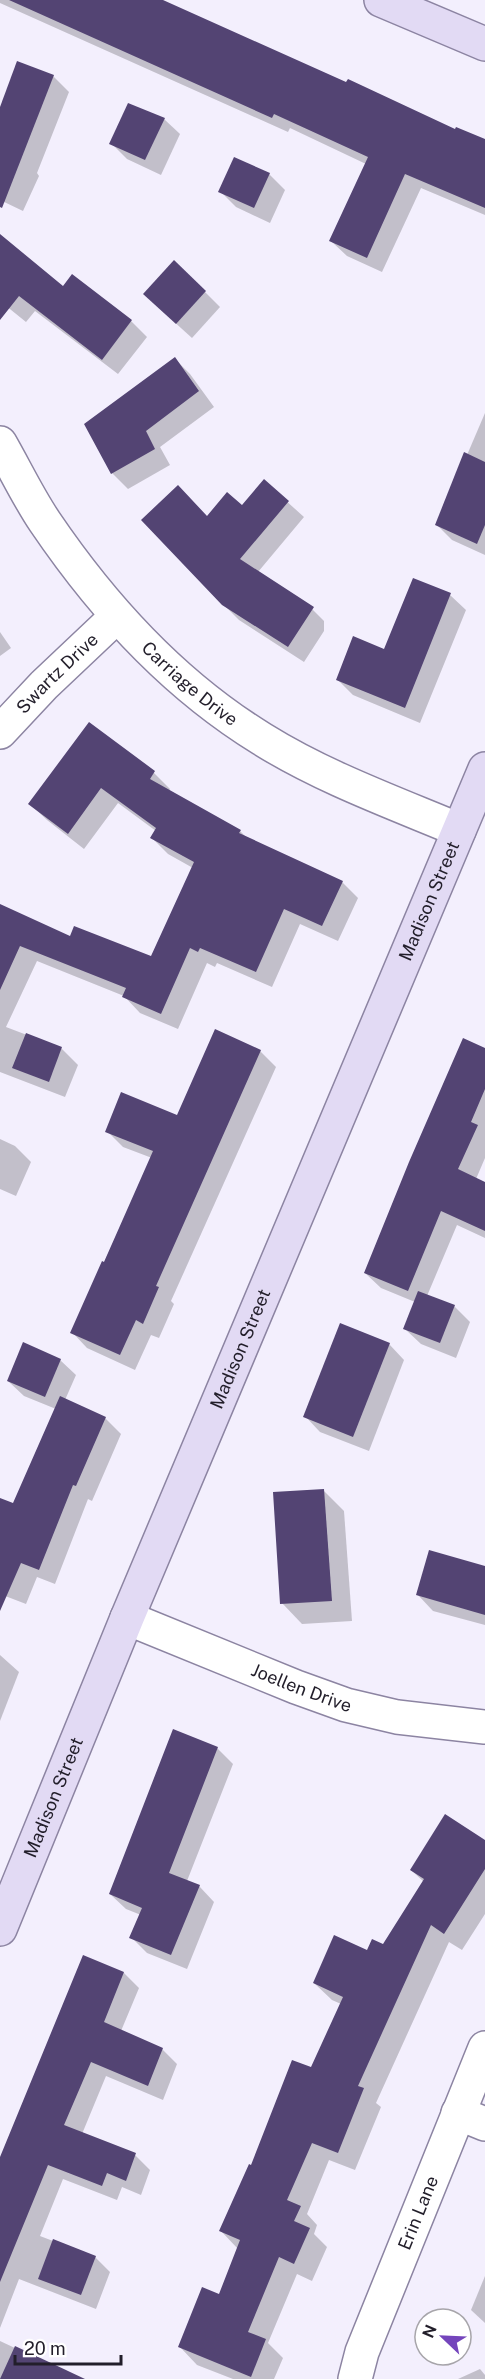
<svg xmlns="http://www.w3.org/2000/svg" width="485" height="2379" font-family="'Public Sans',sans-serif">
	<rect width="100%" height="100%" fill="#f3effd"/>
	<!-- shadow -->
	<g fill="#0003">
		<path d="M0,0h159l297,131 29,10v74l-64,-27 -39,84 -35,-16 -16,-15 35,-77 -76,-36 -2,4 -288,-129z"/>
		<path d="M53,76l16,16 -32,81 2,3 -16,35 -23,-11v-89z"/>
		<path d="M164,119l16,15 -19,41 -34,-16 -16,-16z"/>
		<path d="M269,174l16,16 -15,33 -34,-16 -16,-16z"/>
		<path d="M0,236l64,52 9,-12 58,45 16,16 -29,37 -83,-63 -9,11 -26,-21z"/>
		<path d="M205,292l15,15 -28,31 -32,-29z"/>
		<path d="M175,359l15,15 24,33 -54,40 10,18 -42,24 -16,-16z"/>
		<path d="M485,413v142l-33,-15 -15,-15z"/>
		<path d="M264,481l40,36 -46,55 50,33 16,16v10l-20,31 -65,-42 -16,-16 -16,-86 35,-11z"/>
		<path d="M450,595l16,15 -46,113 -67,-28 -15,-15 47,-29z"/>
		<path d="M0,632l11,16 -11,8z"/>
		<path d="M89,724l65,49 16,16 -1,2 71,40 8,8 94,43 16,16 -20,43 -38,-17 -28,63 -55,-24 -2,4 -8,-4 -29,66 -38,-16 -16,-17 -87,-35 -31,66 55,21 17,17 -13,32 -65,-25v-167l71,33 80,20 42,-90 -25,-14 -16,-16 4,-7 -38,-28 -34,46 -37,-29 -17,-16z"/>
		<path d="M485,1050v108l-9,21 9,4v55l-28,-13 -30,71 27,10 16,16 -14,36 -35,-14 -16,-15 10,-27 -34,-14 -16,-15z"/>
		<path d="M260,1051l16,16 -105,234 3,3 -15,34 -8,-3 -16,35 -48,-22 -15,-16 80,-174 -29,-11 -16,-16 70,-14z"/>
		<path d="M0,1139l15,7 16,16 -15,34 -16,-7z"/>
		<path d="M389,1344l15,16 -35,91 -49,-19 -15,-16z"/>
		<path d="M60,1360l16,15 -11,25 40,18 16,16 -29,67 -4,-2 -33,85 -18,-7 -11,27 -26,-10v-94l14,5 42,-96 -32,-13 -16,-15z"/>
		<path d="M323,1490l21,21 8,110 -50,3 -20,-21z"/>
		<path d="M485,1568v57l-52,-14 -15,-16z"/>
		<path d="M0,1655l19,17 -19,49z"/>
		<path d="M217,1748l16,16 -46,117 12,5 15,16 -27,67 -40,-16 -16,-16 10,-22 -15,-6 -16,-15z"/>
		<path d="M485,1841v73l-23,36 -13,-8 -73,161 5,4 -26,63 -26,-10 -22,54 10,11 -3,9 13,13 -15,34 -15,-7 -29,69 15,15 -9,21h-41l-36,-14 -17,-18 40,-51 18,-47 -17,-18 31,-64 60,-98 29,-65 -9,-4 -18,-17 53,-31 16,-6 41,-64 -13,-12z"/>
		<path d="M83,1957l41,16 15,15 -18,43 41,18 15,15 -14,36 -57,-24 -24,58 53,21 15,15 -9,25 -19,-8 -5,13 -54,-21 -23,57 55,21 15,15 -14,37 -77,-30 -19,49v-166z"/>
		<path d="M485,2276v47l-14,-13z"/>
		<path d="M0,2341l47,22 15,16h-62z"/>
		<path d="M480,2369l5,6v4h-27z"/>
	</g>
	<!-- building -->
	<g fill="#534473">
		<path d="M9,0h154l183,82 2,-3 107,50 1,-2 29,12v69l-80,-34 -38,84 -38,-17 39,-84 -94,-43 -2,4z"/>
		<path d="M17,61l37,14 -52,133 -2,-1v-100z"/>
		<path d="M128,103l37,15 -20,42 -36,-16z"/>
		<path d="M234,157l36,16 -16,35 -36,-16z"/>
		<path d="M0,234l63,52 9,-12 60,46 -30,40 -83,-64 -19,24z"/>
		<path d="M174,260l32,31 -30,33 -33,-30z"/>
		<path d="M175,357l24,34 -53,40 9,18 -44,25 -27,-50z"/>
		<path d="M464,452l21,10v63l-8,19 -42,-19z"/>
		<path d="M264,479l25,22 -49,58 74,48 -26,40 -66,-42 -81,-85 37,-35 29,31 20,-24 15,13z"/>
		<path d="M413,578l38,15 -46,115 -69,-28 17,-44 31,13z"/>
		<path d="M89,722l66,49 -5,8 91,51 -2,3 104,48 -21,45 -38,-17 -28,63 -56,-24 -2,4 -8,-4 -29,66 -39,-17 4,-9 -106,-42 -20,44v-86l70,32 4,-10 77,30 43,-94 -44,-24 6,-10 -55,-40 -33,46 -40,-30z"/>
		<path d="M215,1029l46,21 -105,236 3,1 -16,37 -7,-4 -16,35 -50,-22 32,-72 2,1 49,-111 -48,-19 16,-40 56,23z"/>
		<path d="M26,1033l36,14 -13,35 -37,-14z"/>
		<path d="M463,1038l22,10v41l-14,33 7,3 -20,44 27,13v49l-44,-20 -33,80 -44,-18 45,-111z"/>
		<path d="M418,1291l37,14 -15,38 -37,-14z"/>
		<path d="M340,1323l50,20 -37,94 -50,-20z"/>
		<path d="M23,1342l38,17 -16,38 -38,-16z"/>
		<path d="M60,1396l46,21 -30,69 -3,-1 -34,85 -18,-7 -21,48v-113l13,5z"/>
		<path d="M324,1489l8,112 -52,3 -7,-112z"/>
		<path d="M429,1550l56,16v49l-69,-20z"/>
		<path d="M173,1729l45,18 -49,126 31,12 -29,70 -42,-17 13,-30 -33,-14z"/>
		<path d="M445,1814l40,26v29l-41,65 -13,-9 -73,161 6,2 -26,65 -26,-10 -25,57 14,6 -7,15 16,7 -16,36 -15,-7 -31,75 18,7 -15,38 -73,-30 24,-60 17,7 21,-54 -21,-9 30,-67 2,1 41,-105 19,7 32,-70 -30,-14 21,-48 33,15 5,-11 11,5 41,-65 -14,-9z"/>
		<path d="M83,1955l41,17 -20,50 59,26 -15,38 -57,-24 -27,63 72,28 -10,28 -19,-8 -5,13 -54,-21 -48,117v-125z"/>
		<path d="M53,2239l43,17 -15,39 -43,-16z"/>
		<path d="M15,2346l70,33h-85z"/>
	</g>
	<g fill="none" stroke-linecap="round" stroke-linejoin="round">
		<defs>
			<g id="street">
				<path id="s1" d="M0,443c15,26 28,54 45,79 57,84 129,163 217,217 61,38 130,63 197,91"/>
				<path id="s2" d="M0,732l44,-47 73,-69"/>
				<path id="s3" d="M127,1618l169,69 50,18 51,12 88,10"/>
				<path d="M458,2113l27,11"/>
				<path id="s4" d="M355,2379l7,-27 123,-304"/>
			</g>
			<g id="secondary">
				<path d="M381,0l104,44"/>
				<path id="s5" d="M0,1929l127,-311 358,-849"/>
			</g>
		</defs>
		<!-- street casing -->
		<use href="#street" stroke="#8c84a2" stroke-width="36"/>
		<!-- secondary casing -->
		<use href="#secondary" stroke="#8c84a2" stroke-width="36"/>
		<!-- street -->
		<use href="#street" stroke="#fff" stroke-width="33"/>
		<!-- secondary -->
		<use href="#secondary" stroke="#e2daf4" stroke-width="33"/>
	</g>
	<g text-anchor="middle" stroke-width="6" stroke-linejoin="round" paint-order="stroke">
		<!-- street labels -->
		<g font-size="18" fill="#221e2a" stroke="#fff">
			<text dy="6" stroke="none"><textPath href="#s2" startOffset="82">Swartz Drive</textPath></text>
			<text dy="6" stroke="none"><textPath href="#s1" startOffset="309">Carriage Drive</textPath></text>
			<text dy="6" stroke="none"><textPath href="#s5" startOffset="1114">Madison Street</textPath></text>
			<text dy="6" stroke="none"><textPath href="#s5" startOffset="628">Madison Street</textPath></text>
			<text dy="6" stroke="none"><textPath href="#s3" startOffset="188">Joellen Drive</textPath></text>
			<text dy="6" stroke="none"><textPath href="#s5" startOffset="142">Madison Street</textPath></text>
			<text dy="6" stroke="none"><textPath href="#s4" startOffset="178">Erin Lane</textPath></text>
		</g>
	</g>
	<!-- north arrow -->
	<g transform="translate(443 2337) rotate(293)"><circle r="28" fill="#ffffff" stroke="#a7a5aa" stroke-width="1.5"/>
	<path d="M0-4.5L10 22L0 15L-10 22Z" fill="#7445bc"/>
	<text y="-9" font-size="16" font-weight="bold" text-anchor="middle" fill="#221e2a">N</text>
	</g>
	<!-- scale -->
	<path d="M15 2355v9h106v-9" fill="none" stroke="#221e2a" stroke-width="3"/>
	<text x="24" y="2355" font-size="18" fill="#221e2a" stroke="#ffffff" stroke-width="4.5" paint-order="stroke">20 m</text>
</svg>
